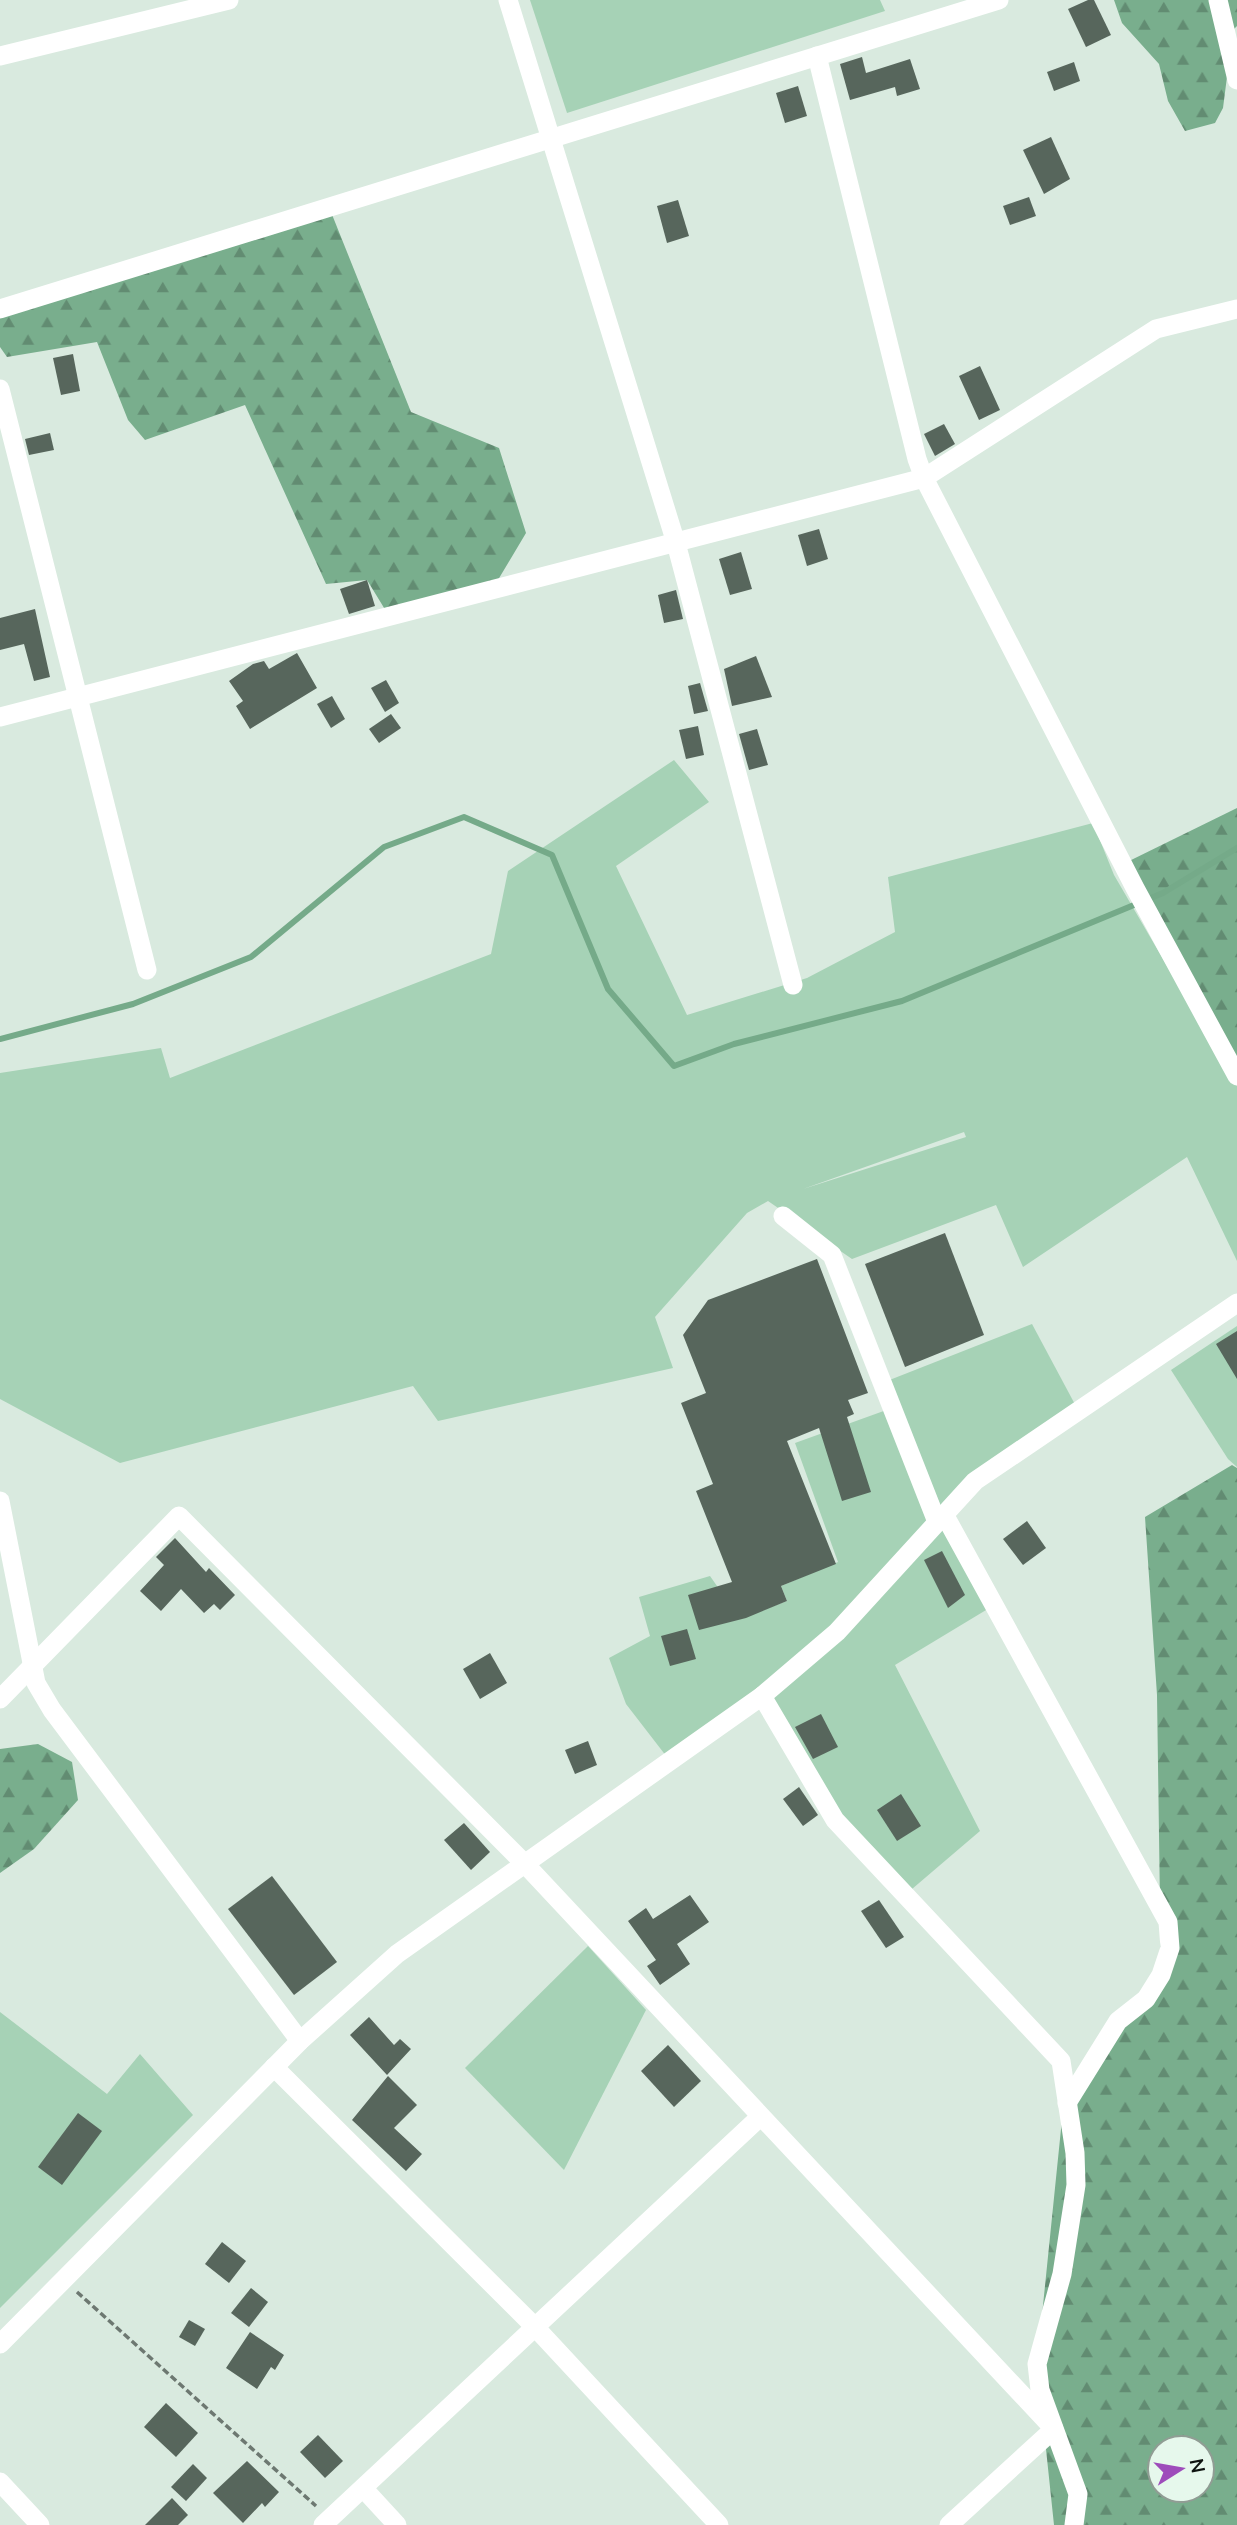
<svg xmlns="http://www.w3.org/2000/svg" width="1237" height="2525" font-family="'Nunito Sans',sans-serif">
	<defs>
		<pattern id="forest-firs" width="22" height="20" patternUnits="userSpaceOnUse" patternTransform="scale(1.75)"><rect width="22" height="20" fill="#79ae8d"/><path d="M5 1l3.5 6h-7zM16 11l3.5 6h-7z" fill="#628c72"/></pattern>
	</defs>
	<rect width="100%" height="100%" fill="#d9eadf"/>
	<!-- grass -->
	<g fill="#a6d2b6" fill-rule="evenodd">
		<path d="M530,0h350l5,11 -318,102z"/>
		<path d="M674,760l35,42 -93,64 71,149 120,-37 88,-46 -7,-55 205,-54 21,52 123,211v175l-50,-104 -164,110 -27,-62 -144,54 -84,-58 -21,12 -92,104 18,51 -235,53 -25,-35 -293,77 -120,-64v-326l161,-25 9,30 321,-124 17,-83zM964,1132l2,5 -163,52z"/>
		<path d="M1032,1324l46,86 -134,104 -57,-133z"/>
		<path d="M1237,1326v141l-9,-8 -57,-89z"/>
		<path d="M892,1408l45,114 64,79 -106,64 85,166 -75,64 -70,-75 -69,-117 46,-55 -142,113 -44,-57 -17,-46 41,-22 -11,-39 71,-21 30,43 47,-18 -6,-15 57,-24 -43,-119z"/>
		<path d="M588,1946l58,64 -82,160 -99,-102z"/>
		<path d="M0,2012l107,82 33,-40 53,61 -193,193z"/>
	</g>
	<!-- forest -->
	<g fill="url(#forest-firs)" fill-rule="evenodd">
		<path d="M1114,0h123v26l-4,4 -10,78 -8,15 -30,8 -17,-30 -9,-37 -37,-41z"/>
		<path d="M329,207l82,205 88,36 27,85 -34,57 -103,26 -22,-36 -41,4 -81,-179 -100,35 -17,-20 -31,-78 -90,15 -7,-10v-38z"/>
		<path d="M1237,808v268l-114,-212z"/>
		<path d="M1232,1465l5,3v1057h-183l-17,-161 28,-274 96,-115 -4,-280 -12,-178zM1160,2448h42v42h-42z"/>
		<path d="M38,1744l34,18 6,38 -44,49 -34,24v-124z"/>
	</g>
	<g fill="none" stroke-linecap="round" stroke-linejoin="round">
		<!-- stream -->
		<path stroke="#75aa89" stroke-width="6" d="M0,1039l133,-35 118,-47 133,-110 80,-30 88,38 56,134 66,77 60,-22 168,-43 261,-108 74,-45"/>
	</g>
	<!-- building -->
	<g fill="#57665c">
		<path d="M1088,0h6l17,35 -25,12 -18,-38z"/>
		<path d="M862,57l4,16 44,-14 10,30 -23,7 -2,-9 -45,13 -10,-36z"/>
		<path d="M1074,62l6,19 -26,10 -7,-19z"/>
		<path d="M798,86l9,30 -22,7 -9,-30z"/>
		<path d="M1051,137l19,42 -26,15 -21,-44z"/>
		<path d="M1029,197l7,19 -26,9 -7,-19z"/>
		<path d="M678,200l11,36 -22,7 -10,-37z"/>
		<path d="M73,354l7,37 -19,4 -8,-37z"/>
		<path d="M980,366l20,44 -21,10 -20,-44z"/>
		<path d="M944,424l11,20 -20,12 -11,-22z"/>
		<path d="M50,433l4,17 -25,5 -4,-16z"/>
		<path d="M819,529l9,30 -21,7 -9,-31z"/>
		<path d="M741,552l11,37 -22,6 -11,-36z"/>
		<path d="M367,580l8,26 -26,8 -9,-25z"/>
		<path d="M676,590l7,29 -19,4 -6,-28z"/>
		<path d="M35,609l15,68 -16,4 -10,-37 -24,6v-32z"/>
		<path d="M297,653l20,35 -67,41 -14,-23 7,-5 -14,-20 24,-17 11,-3 5,8z"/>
		<path d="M756,656l16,41 -40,9 -8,-37z"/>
		<path d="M386,680l13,23 -14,9 -14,-24z"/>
		<path d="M700,683l8,28 -14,3 -6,-28z"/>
		<path d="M332,696l13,23 -14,9 -14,-24z"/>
		<path d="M391,714l10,14 -22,15 -10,-14z"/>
		<path d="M698,726l6,29 -18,4 -7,-29z"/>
		<path d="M757,729l11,36 -19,5 -10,-36z"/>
		<path d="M945,1233l39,102 -79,32 -40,-103z"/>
		<path d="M817,1259l51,134 -20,7 6,14 -7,3 24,75 -29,9 -23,-73 -32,13 49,123 -55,22 6,15 -41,17 -47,12 -11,-35 44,-13 -36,-91 17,-7 -32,-81 25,-10 -23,-58 25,-35z"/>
		<path d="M1237,1331v48l-21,-35z"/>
		<path d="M1027,1521l19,27 -23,17 -20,-26z"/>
		<path d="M175,1538l31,34 3,-4 26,27 -15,15 -6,-6 -10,9 -23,-24 -20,22 -21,-20 24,-26 -8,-8z"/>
		<path d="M942,1551l23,44 -17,13 -24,-48z"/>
		<path d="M687,1629l9,30 -26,7 -9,-30z"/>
		<path d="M490,1653l17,30 -27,16 -17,-30z"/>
		<path d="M821,1714l17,33 -25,12 -18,-32z"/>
		<path d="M588,1741l9,24 -22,9 -10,-24z"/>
		<path d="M799,1787l19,28 -15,11 -20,-27z"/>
		<path d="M901,1794l20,32 -24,15 -20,-31z"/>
		<path d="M464,1823l26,29 -19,18 -27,-30z"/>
		<path d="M272,1876l65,86 -43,33 -66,-86z"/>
		<path d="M690,1895l19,27 -32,22 13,20 -30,21 -13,-19 9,-6 -28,-39 18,-13 7,11z"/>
		<path d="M879,1900l25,37 -18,11 -25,-37z"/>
		<path d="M369,2017l25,28 6,-6 11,10 -24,26 -37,-40z"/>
		<path d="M668,2045l33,36 -27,26 -33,-36z"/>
		<path d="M388,2076l29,29 -23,23 28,26 -16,17 -54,-51z"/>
		<path d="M78,2113l24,18 -40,54 -24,-18z"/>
		<path d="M222,2242l24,19 -17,22 -24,-19z"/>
		<path d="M251,2288l17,14 -19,25 -18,-14z"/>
		<path d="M189,2320l16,9 -10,17 -16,-9z"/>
		<path d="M250,2332l34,23 -9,15 -4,-3 -14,22 -31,-21z"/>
		<path d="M166,2403l32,30 -22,24 -32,-30z"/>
		<path d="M318,2435l25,26 -18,17 -25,-26z"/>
		<path d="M247,2461l32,31 -14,15 -3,-4 -19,20 -30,-30z"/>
		<path d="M193,2464l14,14 -21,23 -15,-14z"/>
		<path d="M172,2498l16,17 -10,10h-33z"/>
	</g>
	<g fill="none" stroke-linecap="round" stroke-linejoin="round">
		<!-- path -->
		<path stroke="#6d7871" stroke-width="3.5" stroke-dasharray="7 3.5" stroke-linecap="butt" d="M77,2292l239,214"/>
		<!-- minor -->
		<g stroke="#fff" stroke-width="19">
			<path d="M508,0l168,543 117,442"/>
			<path d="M1218,0l19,80"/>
			<path d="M0,56l229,-56"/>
			<path d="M817,56l100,403 7,19 211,410 102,188"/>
			<path d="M0,309l999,-309"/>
			<path d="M0,389l147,581"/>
			<path d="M0,717l924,-239 232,-149 81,-20"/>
			<path d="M783,1216l49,39 105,267"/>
			<path d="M0,1501l36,182 16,27 248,331"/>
			<path d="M944,1514l224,408 2,26 -9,27 -15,24 -28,22 -51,82"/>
			<path d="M762,1696l73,124 226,241 14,92 1,32 -14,89 -25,90 3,26 38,104 -4,31"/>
			<path d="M0,1699l179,-183 346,348 529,565 -105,96"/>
			<path d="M274,2067l261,260 184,198"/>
			<path d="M0,2344l300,-303 97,-87 365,-258 75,-64 138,-151 262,-178"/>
			<path d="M0,2482l40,43"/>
			<path d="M363,2488l34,37"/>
			<path d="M323,2525l437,-408"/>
		</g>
	</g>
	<!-- north arrow -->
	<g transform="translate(1181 2469) rotate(79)"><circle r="33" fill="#e6f8ec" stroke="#909d94" stroke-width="2"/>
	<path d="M0-5L12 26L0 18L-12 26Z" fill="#9e4cbb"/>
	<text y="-10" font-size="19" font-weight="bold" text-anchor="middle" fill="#0e1410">N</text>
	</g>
</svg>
